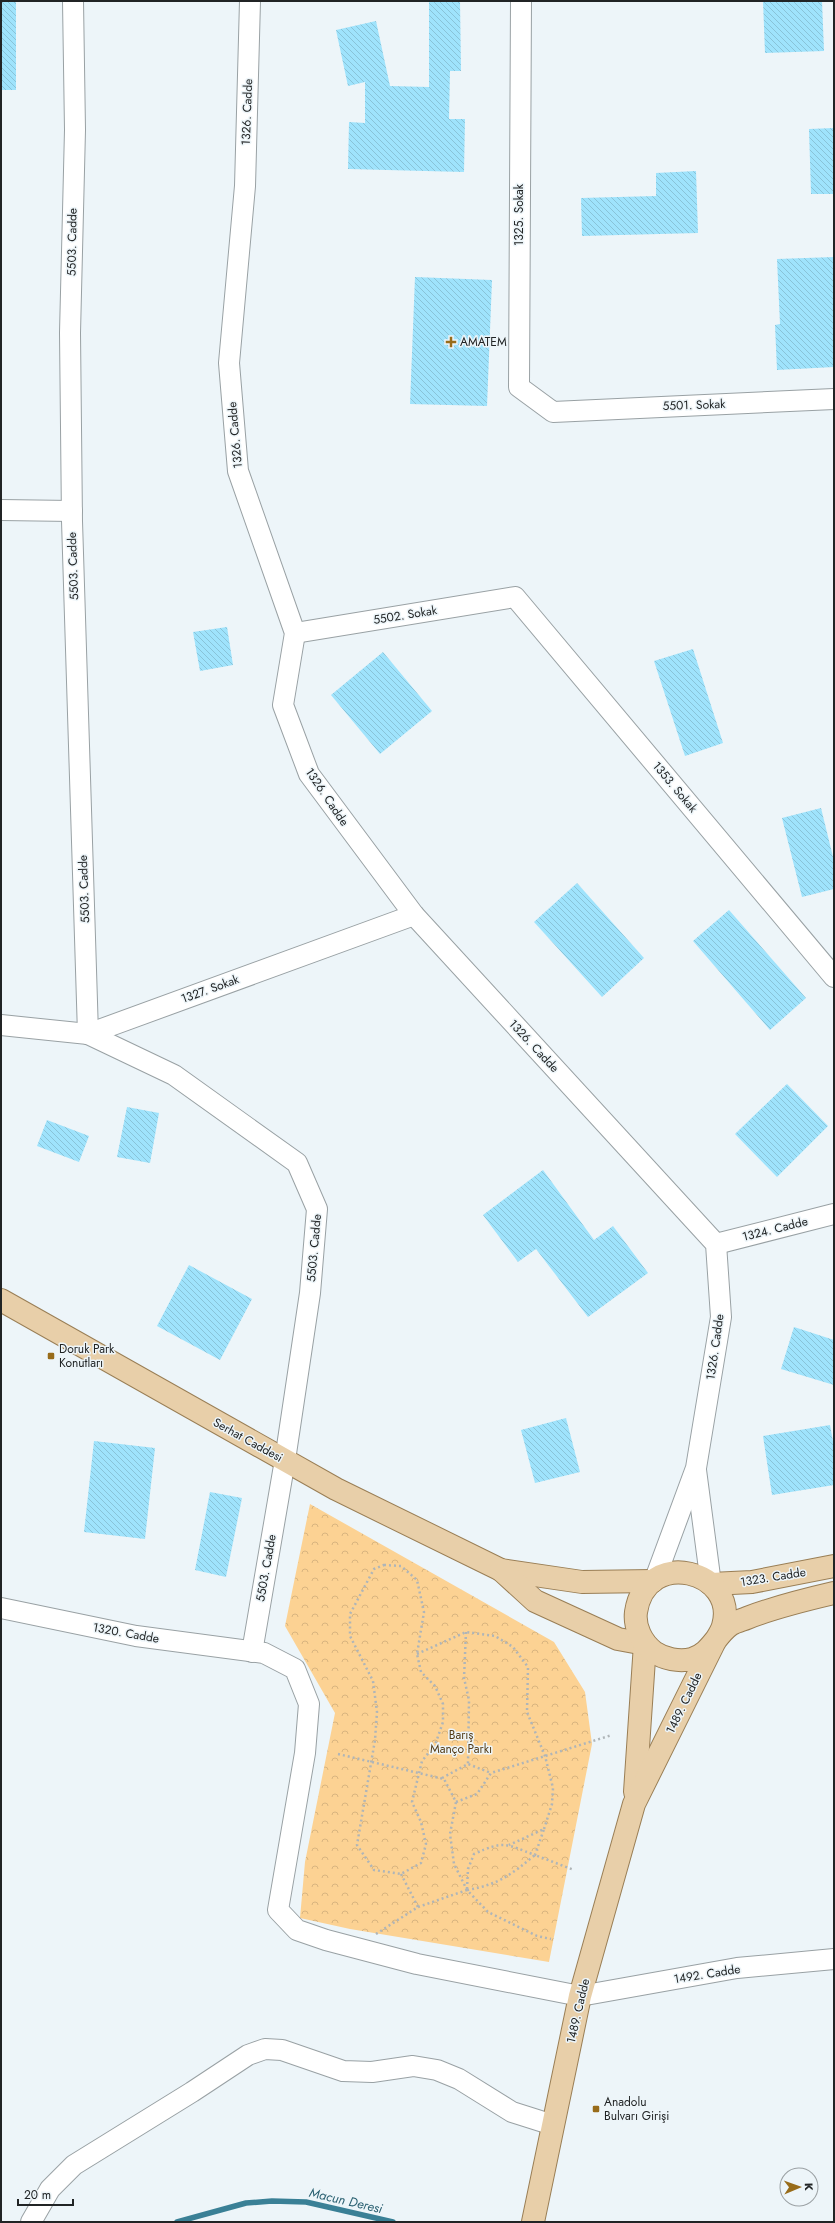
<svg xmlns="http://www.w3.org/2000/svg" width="835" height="2223" font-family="Jost,sans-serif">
	<defs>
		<pattern id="park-crowns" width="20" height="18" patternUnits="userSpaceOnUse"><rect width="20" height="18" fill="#fcd293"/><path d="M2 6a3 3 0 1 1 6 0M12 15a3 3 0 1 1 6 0" fill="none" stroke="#d8b47f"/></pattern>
		<pattern id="building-back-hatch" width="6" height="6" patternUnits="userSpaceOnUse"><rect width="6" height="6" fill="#9fe3fc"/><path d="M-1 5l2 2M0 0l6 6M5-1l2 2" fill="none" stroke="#89c3d8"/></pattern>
	</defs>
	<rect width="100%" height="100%" fill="#edf5f9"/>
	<!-- park -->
	<path fill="url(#park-crowns)" d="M310,1504l244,138 31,50 7,52 -43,218 -199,-33 -50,-11 5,-56 30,-149 -50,-87z"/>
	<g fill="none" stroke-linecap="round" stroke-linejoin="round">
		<!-- stream -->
		<path stroke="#3a8096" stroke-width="5.5" d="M177,2222l69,-19 26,-2 34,1 87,20"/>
	</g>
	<!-- building -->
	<g fill="url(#building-back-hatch)">
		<rect x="1" y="1" width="15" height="89"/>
		<path d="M429,1h31l1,70h-11l-1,48h16l-1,53 -116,-3 1,-47 16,1v-41l-17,4 -12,-56 40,-9 14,65 39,1z"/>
		<path d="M763,1h59l2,50 -59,2z"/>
		<path d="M834,128v66h-23l-2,-65z"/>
		<path d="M696,171l2,62 -116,3 -1,-38 75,-2v-23z"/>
		<path d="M834,257v110l-57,3 -2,-45 5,-1 -3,-65z"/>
		<path d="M415,277l77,3 -5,126 -77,-2z"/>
		<path d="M227,627l6,38 -33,6 -7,-39z"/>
		<path d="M693,649l30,94 -38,13 -31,-95z"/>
		<path d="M383,652l49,59 -52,43 -49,-59z"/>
		<path d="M821,808l13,53v28l-32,8 -20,-79z"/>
		<path d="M577,883l67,75 -42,39 -68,-75z"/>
		<path d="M729,910l77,88 -36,32 -77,-89z"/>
		<path d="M787,1084l41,42 -51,51 -42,-43z"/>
		<path d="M127,1107l32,6 -9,50 -33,-6z"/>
		<path d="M47,1120l42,16 -10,26 -42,-16z"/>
		<path d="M543,1170l51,70 19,-14 35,47 -60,44 -52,-68 -18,13 -35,-47z"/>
		<path d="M189,1265l63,34 -32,61 -63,-34z"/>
		<path d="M794,1327l40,13v45l-53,-16z"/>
		<path d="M566,1418l14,54 -45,11 -14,-53z"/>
		<path d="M830,1425l4,22v38l-62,10 -9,-59z"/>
		<path d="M94,1441l61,7 -10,91 -61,-7z"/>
		<path d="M210,1492l32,6 -16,79 -31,-7z"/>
	</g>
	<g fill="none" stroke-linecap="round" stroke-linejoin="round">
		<defs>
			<g id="minor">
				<path d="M73,1l2,129 -5,203 2,188 16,513"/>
				<path d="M250,1l-5,185 -16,177 9,108 57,162 -12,72 26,69 105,141 302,329 5,73 -25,151 -41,111"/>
				<path d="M521,1l-2,386 34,25 281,-13"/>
				<path d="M1,510l71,1"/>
				<path d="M295,633l220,-36 319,380"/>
				<path d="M1,1025l87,9 326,-119"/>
				<path d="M88,1034l86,41 123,88 20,46 -7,84 -25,167 -33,192"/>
				<path d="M716,1244l118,-30"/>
				<path d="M696,1470l15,114"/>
				<path d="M1,1608l135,28 128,17 31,16 14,35 -4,49 -27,157 19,20 29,10 91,24 163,32 157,-28 97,-9"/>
				<path d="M31,2222l19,-33 24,-24 118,-73 56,-37 17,-6 17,1 61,21 29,1 41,-6 24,4 22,9 53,33 41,13"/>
			</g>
			<g id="major">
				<path d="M1,1300l335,189 165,81 81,12 71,-1"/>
				<path d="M501,1570l34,31 83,38 27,5"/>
				<path d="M711,1584l41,-2 82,-16"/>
				<path d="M635,1792l10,-148"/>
				<path d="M533,2222l47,-226 54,-192 79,-159c3,-6 8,-12 10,-19 16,-55 -77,-80 -87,-14 -2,15 6,31 18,40 10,7 25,10 38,7 19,-6 23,-23 38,-34 4,-3 12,-5 17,-7 28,-11 57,-18 87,-25"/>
			</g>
		</defs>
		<!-- minor casing -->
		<use href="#minor" stroke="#99a1a4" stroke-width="22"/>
		<!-- major casing -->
		<use href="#major" stroke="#997e55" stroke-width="24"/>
		<!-- path -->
		<g stroke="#afb5b8" stroke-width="2.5" stroke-dasharray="2 3" stroke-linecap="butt">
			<path d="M384,1565l17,1 16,14 7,32 -7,42 4,18 14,14 8,18v18l-8,23 -13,16 -10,41 9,20 5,22 -5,19 -20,11 -27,-4 -17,-25 18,-105 2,-28 -4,-31 -23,-45v-22l24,-45z"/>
			<path d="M466,1632l-2,46 5,22 -1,64"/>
			<path d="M417,1654l49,-22 29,4 18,11 15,20 -1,45 18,44 8,32 -1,16 -8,25"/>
			<path d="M338,1754l106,25 12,23 -6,32 4,30 13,26"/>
			<path d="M442,1778l26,-14 23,9"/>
			<path d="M456,1802l21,-8 14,-21 121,-38"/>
			<path d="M467,1889l1,-20 6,-15c31,-14 31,-10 61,1l9,-26 -35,16"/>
			<path d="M467,1890c31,-5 45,-16 68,-35l39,15"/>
			<path d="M418,1907l49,-17 21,22 49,24 14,3"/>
			<path d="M376,1934l42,-27 -17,-33"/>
		</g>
		<!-- minor -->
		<use href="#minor" stroke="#fff" stroke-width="20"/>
		<!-- major -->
		<use href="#major" stroke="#e8cfa9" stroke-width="22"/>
	</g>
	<!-- markers -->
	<g fill="#986c1a" stroke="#edf5f9" stroke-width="1.5">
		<path d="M449 336h4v4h4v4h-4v4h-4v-4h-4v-4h4z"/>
		<rect x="47" y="1352" width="8" height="8" rx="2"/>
		<rect x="592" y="2105" width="8" height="8" rx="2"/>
	</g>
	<g text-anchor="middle" stroke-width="3" stroke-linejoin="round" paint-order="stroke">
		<!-- street labels -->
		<g font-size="12" fill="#212425" stroke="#edf5f9">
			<text transform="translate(247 112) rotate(-88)" y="4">1326. Cadde</text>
			<text transform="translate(519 215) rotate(-90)" y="4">1325. Sokak</text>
			<text transform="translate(72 242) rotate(-89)" y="4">5503. Cadde</text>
			<text transform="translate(694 405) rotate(-2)" y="4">5501. Sokak</text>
			<text transform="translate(235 435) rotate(-95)" y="4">1326. Cadde</text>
			<text transform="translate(73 566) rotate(-92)" y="4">5503. Cadde</text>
			<text transform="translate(405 615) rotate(-9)" y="4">5502. Sokak</text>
			<text transform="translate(675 787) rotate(50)" y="4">1353. Sokak</text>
			<text transform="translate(327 797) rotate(56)" y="4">1326. Cadde</text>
			<text transform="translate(84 889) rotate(-92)" y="4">5503. Cadde</text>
			<text transform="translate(210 989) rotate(-20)" y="4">1327. Sokak</text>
			<text transform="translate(534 1046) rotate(47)" y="4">1326. Cadde</text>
			<text transform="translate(775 1229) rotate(-14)" y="4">1324. Cadde</text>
			<text transform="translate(314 1248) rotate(-85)" y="4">5503. Cadde</text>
			<text transform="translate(715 1347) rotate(-82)" y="4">1326. Cadde</text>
			<text transform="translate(248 1440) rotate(29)" y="4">Serhat Caddesi</text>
			<text transform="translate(266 1568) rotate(-80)" y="4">5503. Cadde</text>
			<text transform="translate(773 1577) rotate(-9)" y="4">1323. Cadde</text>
			<text transform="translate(126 1633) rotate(10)" y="4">1320. Cadde</text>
			<text transform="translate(684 1703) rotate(-64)" y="4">1489. Cadde</text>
			<text transform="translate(707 1974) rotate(-9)" y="4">1492. Cadde</text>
			<text transform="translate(578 2011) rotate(-77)" y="4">1489. Cadde</text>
		</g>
		<!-- poi labels -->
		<g font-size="12" fill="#212425" stroke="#edf5f9" text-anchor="start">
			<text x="460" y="346">AMATEM</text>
			<text x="59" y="1353">Doruk Park<tspan x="59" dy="14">Konutları</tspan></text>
			<text x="604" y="2106">Anadolu<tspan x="604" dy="14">Bulvarı Girişi</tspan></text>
		</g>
		<!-- park labels -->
		<g font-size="12" fill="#543c16" stroke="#edf5f9">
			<text x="461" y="1739">Barış<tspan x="461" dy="14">Manço Parkı</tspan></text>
		</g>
		<!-- water labels -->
		<g font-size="13" font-style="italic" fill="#2a6071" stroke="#edf5f9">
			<text transform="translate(346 2200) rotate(13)" y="5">Macun Deresi</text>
		</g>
	</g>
	<!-- border -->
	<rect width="835" height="2223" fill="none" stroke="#212425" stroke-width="4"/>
	<!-- north arrow -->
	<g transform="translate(799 2187) rotate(88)"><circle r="19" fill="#edf5f9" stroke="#9ba1a4"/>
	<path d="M0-3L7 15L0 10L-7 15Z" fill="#986c1a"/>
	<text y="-6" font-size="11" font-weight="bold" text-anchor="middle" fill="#212425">K</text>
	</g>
	<!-- scale -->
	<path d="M18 2199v6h55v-6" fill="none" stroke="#212425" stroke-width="2"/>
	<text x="24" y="2199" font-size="12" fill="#212425" stroke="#edf5f9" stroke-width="3" paint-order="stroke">20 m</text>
</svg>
